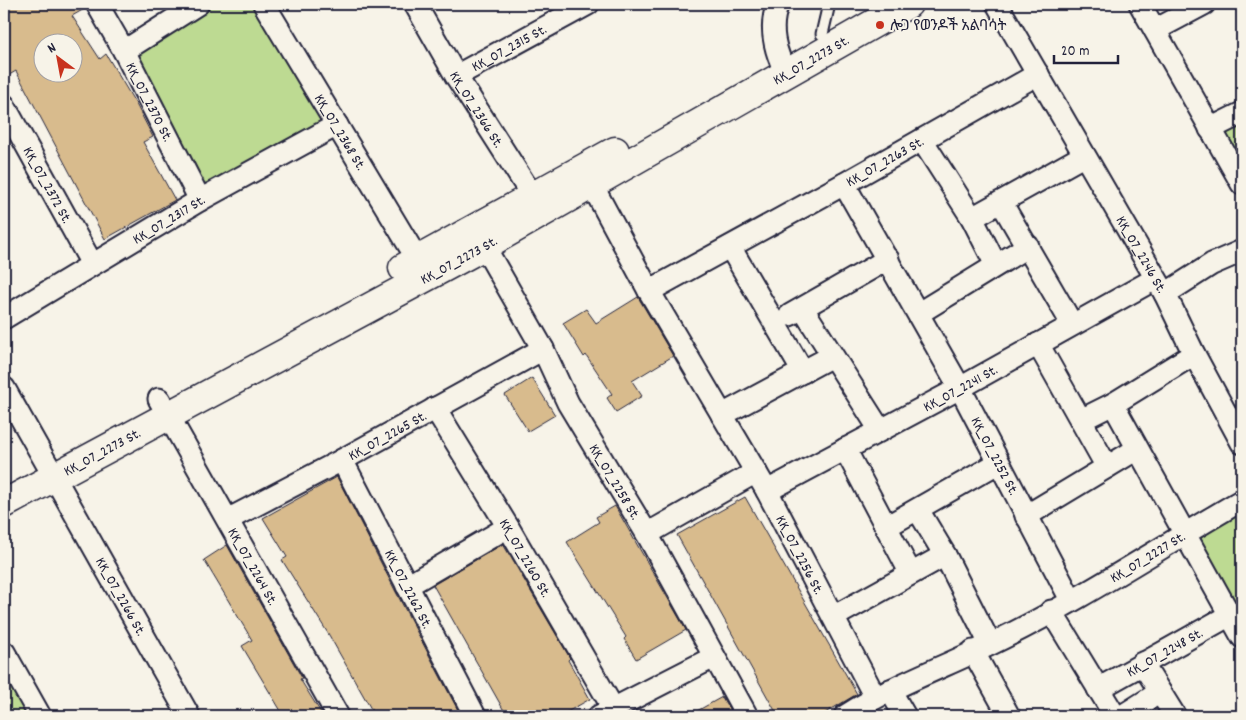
<svg xmlns="http://www.w3.org/2000/svg" width="1246" height="720" font-family="Dekko,'Noto Sans Ethiopic',sans-serif">
	<rect width="100%" height="100%" fill="#f7f3e8"/>
	<filter id="ink" filterUnits="userSpaceOnUse"><feTurbulence type="fractalNoise" baseFrequency=".02" numOctaves="2"/><feDisplacementMap in="SourceGraphic" scale="10" xChannelSelector="R" yChannelSelector="G"/><feConvolveMatrix kernelMatrix="1 2 1 2 8 2 1 2 1" color-interpolation-filters="sRGB"/></filter>
	<g filter="url(#ink)">
		<!-- green -->
		<g fill="#bdda92" stroke="#707e66">
			<path d="M198,4h66l73,121 -137,75 -76,-149z"/>
			<path d="M1242,113v71l-32,-55z"/>
			<path d="M1242,500v137l-58,-104z"/>
			<path d="M4,652l36,64h-36z"/>
		</g>
		<!-- building -->
		<g fill="#d8bb8d" stroke="#22223b" fill-rule="evenodd">
			<path d="M4,4h81l1,4 -14,8 28,43 6,-5 31,52 16,31 -10,5 32,58 -70,39 -89,-168 -12,7zM42,42h30v30h-30z"/>
			<path d="M638,297l35,59 -41,25 10,15 -26,16 -9,-14 5,-4 -26,-39 -2,2 -21,-34 23,-14 10,14z"/>
			<path d="M532,378l23,37 -27,16 -23,-36z"/>
			<path d="M337,477l59,115 65,124h-86l-46,-81 -47,-75 5,-3 -24,-39z"/>
			<path d="M745,497l112,197 -37,22h-42l-101,-181z"/>
			<path d="M615,506l71,124 -50,29 -12,-20 2,-2 -59,-95 32,-20 -3,-5z"/>
			<path d="M503,544l67,114 -2,2 22,39 -30,17h-53l-74,-131z"/>
			<path d="M227,545l75,133 -2,1 23,37h-39l-42,-70 10,-6 -48,-80z"/>
			<path d="M722,697l11,19h-45z"/>
		</g>
		<g fill="none" stroke-linecap="round" stroke-linejoin="round">
			<defs>
				<path id="service" d="M822,34l7,-30"/>
				<g id="minor">
					<path id="s1" d="M97,4l27,47 76,149"/>
					<path id="s2" d="M264,4l161,268"/>
					<path id="s3" d="M415,4l41,72 84,132"/>
					<path d="M778,4c-10,24 -3,48 9,71"/>
					<path id="s4" d="M997,4l168,290 29,60 48,89"/>
					<path d="M1140,4l102,180"/>
					<path d="M1155,30l49,-26"/>
					<path d="M124,51l74,-47"/>
					<path id="s5" d="M456,76l132,-72"/>
					<path id="s6" d="M4,105l88,159"/>
					<path d="M1210,129l32,-16"/>
					<path d="M922,140l50,78 24,47"/>
					<path id="s7" d="M585,172l64,119 118,200 108,206"/>
					<path id="s8" d="M844,184l116,204 111,212"/>
					<path d="M1001,202l71,122"/>
					<path d="M972,218l111,-62"/>
					<path id="s9" d="M476,232l67,117 25,54 79,131 100,182"/>
					<path d="M730,247l73,125"/>
					<path id="s10" d="M649,291l195,-107 194,-110"/>
					<path d="M1165,294l47,-30 30,-13"/>
					<path d="M803,309l77,121"/>
					<path d="M919,313l109,-67"/>
					<path d="M790,315l98,-56"/>
					<path id="s11" d="M4,318l196,-118 137,-75"/>
					<path d="M1038,344l69,123"/>
					<path id="s12" d="M4,388l185,328"/>
					<path id="s13" d="M159,399l179,317"/>
					<path d="M1113,404l129,233"/>
					<path id="s14" d="M435,408l73,119 105,181"/>
					<path d="M722,415l110,-59"/>
					<path d="M1081,420l32,-16 81,-50"/>
					<path d="M845,449l65,123"/>
					<path id="s15" d="M342,460l133,256"/>
					<path id="s16" d="M767,491l193,-103 195,-109"/>
					<path d="M918,510l27,45 45,89"/>
					<path d="M1026,516l111,-67"/>
					<path id="s17" d="M229,519l113,-59 201,-111"/>
					<path d="M886,527l112,-64"/>
					<path d="M647,534l109,-62"/>
					<path d="M407,586l101,-59"/>
					<path d="M1051,611l64,105"/>
					<path d="M835,616l110,-61"/>
					<path d="M973,651l36,65"/>
					<path d="M4,652l36,64"/>
					<path d="M1142,663l33,53"/>
					<path id="s18" d="M1098,689l132,-74"/>
					<path d="M890,690l15,26"/>
					<path d="M599,716l115,-59"/>
					<path id="s19" d="M845,716c46,-30 97,-48 146,-72 87,-42 168,-96 251,-144"/>
					<path d="M1122,716l38,-24"/>
				</g>
				<g id="primary">
					<path d="M403,268l212,-117"/>
					<path id="s20" d="M4,504l480,-258 424,-242"/>
				</g>
			</defs>
			<!-- service casing -->
			<use href="#service" stroke="#22223b" stroke-width="15"/>
			<!-- minor casing -->
			<use href="#minor" stroke="#22223b" stroke-width="25"/>
			<!-- primary casing -->
			<use href="#primary" stroke="#22223b" stroke-width="31"/>
			<!-- service -->
			<use href="#service" stroke="#f7f3e8" stroke-width="11"/>
			<!-- minor -->
			<use href="#minor" stroke="#f7f3e8" stroke-width="21"/>
			<!-- primary -->
			<use href="#primary" stroke="#f7f3e8" stroke-width="28"/>
		</g>
	</g>
	<!-- markers -->
	<circle fill="#c8321e" stroke="#f7f3e8" stroke-width="2" cx="880" cy="25" r="5"/>
	<g text-anchor="middle" stroke-width="4" stroke-linejoin="round" paint-order="stroke">
		<!-- poi labels -->
		<g font-size="15" fill="#22223b" stroke="#f7f3e8" text-anchor="start">
			<text x="890" y="30">ሎጋ የወንዶች አልባሳት</text>
		</g>
		<!-- street labels -->
		<g font-size="15" fill="#22223b" stroke="#f7f3e8">
			<text dy="5" stroke="none"><textPath href="#s5" startOffset="60">KK_07_2315 St.</textPath></text>
			<text dy="5" stroke="none"><textPath href="#s20" startOffset="921">KK_07_2273 St.</textPath></text>
			<text dy="5" stroke="none"><textPath href="#s1" startOffset="111">KK_07_2370 St.</textPath></text>
			<text dy="5" stroke="none"><textPath href="#s3" startOffset="122">KK_07_2366 St.</textPath></text>
			<text dy="5" stroke="none"><textPath href="#s2" startOffset="149">KK_07_2368 St.</textPath></text>
			<text dy="5" stroke="none"><textPath href="#s10" startOffset="269">KK_07_2263 St.</textPath></text>
			<text dy="5" stroke="none"><textPath href="#s6" startOffset="91">KK_07_2372 St.</textPath></text>
			<text dy="5" stroke="none"><textPath href="#s11" startOffset="192">KK_07_2317 St.</textPath></text>
			<text dy="5" stroke="none"><textPath href="#s4" startOffset="289">KK_07_2246 St.</textPath></text>
			<text dy="5" stroke="none"><textPath href="#s20" startOffset="516">KK_07_2273 St.</textPath></text>
			<text dy="5" stroke="none"><textPath href="#s16" startOffset="219">KK_07_2241 St.</textPath></text>
			<text dy="5" stroke="none"><textPath href="#s17" startOffset="179">KK_07_2265 St.</textPath></text>
			<text dy="5" stroke="none"><textPath href="#s20" startOffset="111">KK_07_2273 St.</textPath></text>
			<text dy="5" stroke="none"><textPath href="#s8" startOffset="311">KK_07_2252 St.</textPath></text>
			<text dy="5" stroke="none"><textPath href="#s9" startOffset="286">KK_07_2258 St.</textPath></text>
			<text dy="5" stroke="none"><textPath href="#s7" startOffset="439">KK_07_2256 St.</textPath></text>
			<text dy="5" stroke="none"><textPath href="#s19" startOffset="342">KK_07_2227 St.</textPath></text>
			<text dy="5" stroke="none"><textPath href="#s14" startOffset="175">KK_07_2260 St.</textPath></text>
			<text dy="5" stroke="none"><textPath href="#s13" startOffset="192">KK_07_2264 St.</textPath></text>
			<text dy="5" stroke="none"><textPath href="#s15" startOffset="145">KK_07_2262 St.</textPath></text>
			<text dy="5" stroke="none"><textPath href="#s12" startOffset="239">KK_07_2266 St.</textPath></text>
			<text dy="5" stroke="none"><textPath href="#s18" startOffset="76">KK_07_2248 St.</textPath></text>
		</g>
	</g>
	<!-- margin -->
	<rect width="1246" height="720" fill="none" stroke="#f7f3e8" stroke-width="20"/>
	<rect x="10" y="10" width="1226" height="700" fill="none" stroke="#22223b" stroke-width="2" filter="url(#ink)"/>
	<!-- north arrow -->
	<g transform="translate(58 58) rotate(328)"><circle r="24" fill="#f7f3e8" stroke="#a29fa3"/>
	<path d="M0-4L9 19L0 12L-9 19Z" fill="#c8321e"/>
	<text y="-8" font-size="14" font-weight="bold" text-anchor="middle" fill="#22223b">N</text>
	</g>
	<!-- scale -->
	<path d="M1054 55v8h64v-8" fill="none" stroke="#22223b" stroke-width="2.5"/>
	<text x="1061" y="55" font-size="15" fill="#22223b" stroke="#f7f3e8" stroke-width="4" paint-order="stroke">20 m</text>
</svg>
